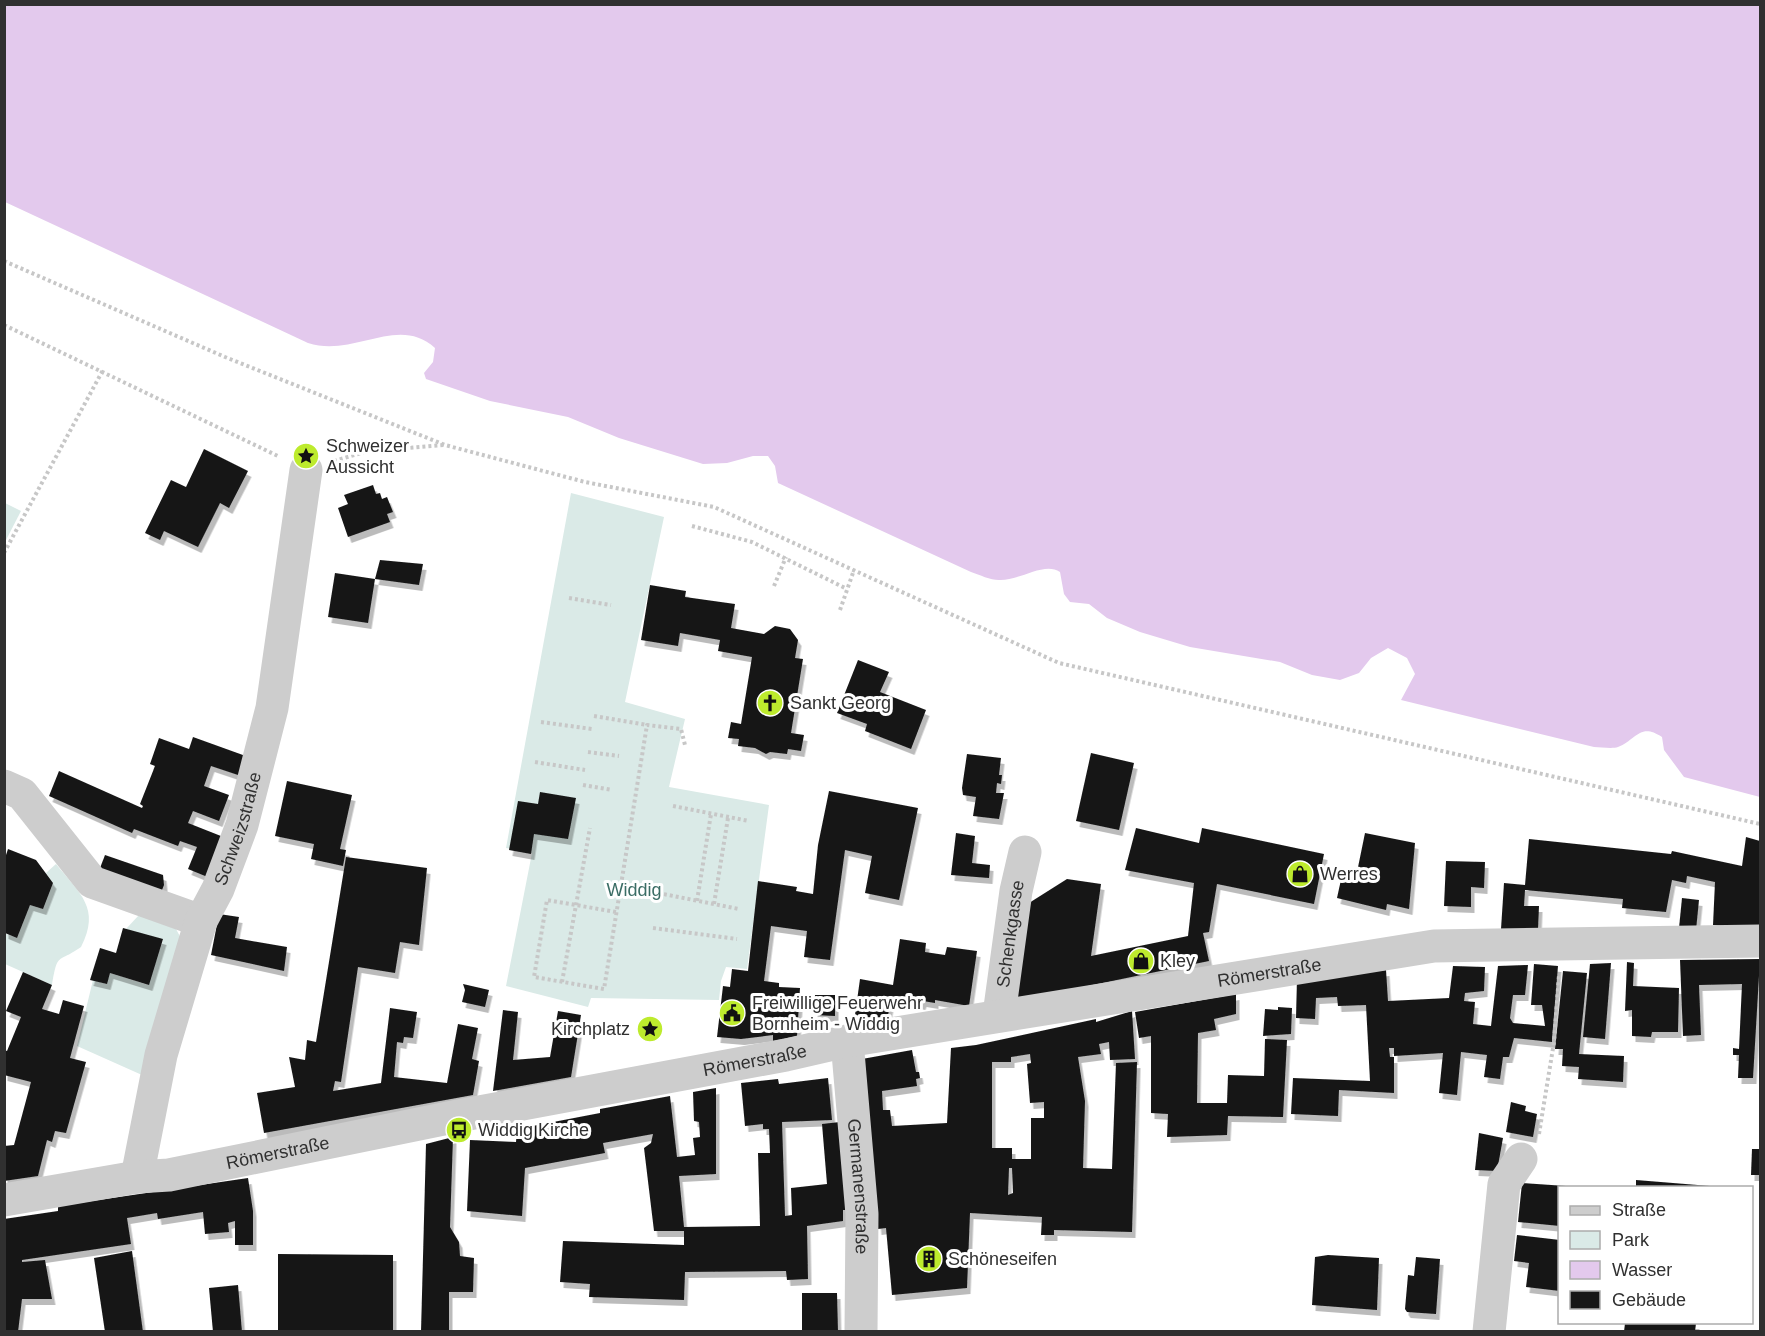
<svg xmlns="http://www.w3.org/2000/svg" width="1765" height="1336" font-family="Helvetica,sans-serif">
	<defs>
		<filter id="shadow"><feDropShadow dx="3.5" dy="6" stdDeviation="0" flood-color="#0004"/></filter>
	</defs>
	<rect width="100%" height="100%" fill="#fff"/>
	<!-- green -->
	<g fill="#daeae7">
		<path d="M571,493l93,24 -39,185 60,17 -16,68 100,18 -22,164 -21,-2 -5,14 -2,19 -128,-2 -3,9 -82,-21 26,-133 -26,-5z"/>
		<path d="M5,503l16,8 -16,31z"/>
		<path d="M56,864c24,30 45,44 25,83 -24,17 -23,4 -29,38l-47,-21 -1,-31 13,5 13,-33 13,4 10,-26 -7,-10z"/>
		<path d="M139,915l37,14 7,13 -41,133 -65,-29 16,-66 13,4 4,-11 38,12 15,-45 -37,-11z"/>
	</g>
	<!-- water -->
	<path fill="#e3c9ed" d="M5,4l1755,1v792l-76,-20 -20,-27 -2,-13c-22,-15 -26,3 -44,10 -6,2 -17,0 -24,0l-193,-47 14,-26 -8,-16 -19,-10 -17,10 -12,15 -19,7 -28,-5 -32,-13 -90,-15 -50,-15 -33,-14 -18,-14 -19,-2 -6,-8 -4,-22c-16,-11 -40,9 -61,8 -9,0 -19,-5 -28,-8l-193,-89 -3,-17 -7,-10h-15l-26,7 -24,1 -84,-26 -51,-21 -78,-16 -64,-22 -2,-6 9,-11 2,-14c-37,-34 -81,10 -127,-5l-303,-141z"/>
	<!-- building -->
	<g fill="#171717" fill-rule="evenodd" filter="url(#shadow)">
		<path d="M204,449l44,22 -19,37 -9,-5 -22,44 -34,-16 -4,9 -15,-7 26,-53 15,7z"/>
		<path d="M373,485l3,9 4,-1 2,6 5,-2 6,15 -6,2 3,8 -42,15 -10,-29 10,-4 -4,-9z"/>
		<path d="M380,560l43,4 -4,21 -44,-6z"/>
		<path d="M335,573l40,6 -7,44 -40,-6z"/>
		<path d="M650,585l36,6 -1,6 50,7 -4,24 33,6 11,-8 15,3 8,11 -3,18 8,1 -12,74 13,2 -3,16 -13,-2 -1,5 -17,-2 -4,2 -11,-6 -17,-2 1,-7 -11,-1 3,-16 10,2 11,-67 -34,-6 2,-11 -40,-7 -2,13 -37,-6z"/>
		<path d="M858,660l31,12 -9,20 46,18 -15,39 -46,-18 2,-7 -30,-11z"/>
		<path d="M193,737l61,22 -7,19 -36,-12 -7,20 25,9 -10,26 -26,-10 -5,12 38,15 -16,40 -22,-9 9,-22 -17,-6 -2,5 -44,-17 -2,4 -83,-37 10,-25 83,37 1,-2 -3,-2 15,-38 -5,-2 9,-26 30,11z"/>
		<path d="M1091,753l43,10 -15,67 -43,-9z"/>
		<path d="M967,754l34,4 -2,17h3l-1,9 -4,-1 -1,10h8l-5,26 -26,-3 3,-19 -13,-2 -1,-7z"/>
		<path d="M287,781l65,14 -12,54 6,1 -3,16 -32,-7 3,-15 -39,-8z"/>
		<path d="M829,791l89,17 -19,92 -34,-7 7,-37 -27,-6 -15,110 -26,-3 3,-26 -36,-5 -7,55 15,2v4l21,1 -3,48 -24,5v-6l-32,4 -24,-2 6,-51 7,1 2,-18 16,2 10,-90 39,6 -1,4 17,3 5,-49z"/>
		<path d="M540,792l36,6 -8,41 -34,-5 -3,20 -22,-4 9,-49 20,3z"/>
		<path d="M1136,828l63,15 3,-15 122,26 -10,50 -97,-20 -8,48 -6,1 6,28 -194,40 14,-98 38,-24 34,5 -10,72 97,-20 6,-53 -69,-13z"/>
		<path d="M956,833l19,3 -3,27 18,2 -1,13 -38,-3z"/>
		<path d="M1365,833l50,10 -6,66 -22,-5 -1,6 -49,-12 5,-23 14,2z"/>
		<path d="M1746,837l14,4v88l-47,-4 2,-43 -28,-6 -1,7 -14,-3 -6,32 -44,-4 1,-9 -98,-9 -1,16h15l-1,23h-37l3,-46 21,2 4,-46 142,15 1,-3 70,15z"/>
		<path d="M8,849l28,11 17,23 -10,26 -13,-4 -13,33 -12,-5v-75z"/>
		<path d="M105,855l58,20 1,10 -6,15 -61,-24z"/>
		<path d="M346,857l81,11 -8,77 -19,-3 -5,31 -37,-6 -17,115 -6,-1 -2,10 48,-8 9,-75 27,4 -4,26 -9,-1 -1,6 -6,-1 -3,35 53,6 11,-59 20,4 -6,31 7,2 -6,34 -209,38 -7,-40 38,-6 -6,-30 16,3 2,-20 9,2z"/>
		<path d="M1446,861l39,1 -1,26 -13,-1v20l-27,-1z"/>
		<path d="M1682,898l17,2 -3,30 -17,-2z"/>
		<path d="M219,914l20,3 -4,21 52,9 -3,24 -73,-16z"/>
		<path d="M123,928l40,11 -14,46 -39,-12 -3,11 -17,-4 10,-32 16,5z"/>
		<path d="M900,939l26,4 -1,9 20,3 2,-8 30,4 -8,55 -34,-6v3l-12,-2 -1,3 -31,-5 -4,22 -32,-6 5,-36 33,6z"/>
		<path d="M1760,959l-7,119h-15l1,-23h-6v-7l6,1 3,-65 -43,1 2,50 -18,1 -3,-76z"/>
		<path d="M1627,962l7,1 -1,23 46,2 -1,44h-26l-1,5 -19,-1v-26l-7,1z"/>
		<path d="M1611,963l-6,76 -22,-2 7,-73z"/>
		<path d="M1534,964l24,2 -6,73v3l-38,-4 -5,19h-6l-3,22 -16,-2 3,-22 -26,-3 -4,43 -18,-2 4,-40 -49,3v-8h-5l1,9h4v36l-55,-3 -1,26 -47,-2 2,-36 77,3 -4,-76 -28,1 -1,-9 -21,1 -1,21 -19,-1 1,-40 89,-8 2,31 61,-3 4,-32 32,1 -1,24 -19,2 -1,8 11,1 -2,22 18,2 7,-60 30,-1 -3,30h-12l-3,23 3,5 32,3 -3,-21h-11z"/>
		<path d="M1563,971l24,2 -8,81 45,2 -1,26 -45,-3 1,-12 -17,-1 1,-17h-8z"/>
		<path d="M23,972l29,13 -10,24 17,5 4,-14 21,6 -14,52 16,4 -20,71 -11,-2 -3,11 -5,-2 -9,36 -34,5v-35l10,-1 17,-63 -27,-7v-25l3,1 14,-34 -15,-6z"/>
		<path d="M463,984l26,6 -4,17 -23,-5 3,-12z"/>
		<path d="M1236,994v20l-22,5 2,11 -18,3 -1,70h30l1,-28 36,1 1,-37 22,1 -4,77 -55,-1 -1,19 -60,2 1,-23 -17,-1v-77l-12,2 -4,-26z"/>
		<path d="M815,995h20v21l-21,-1z"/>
		<path d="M1278,1007l14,1 -1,26 -28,2 2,-27 13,1z"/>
		<path d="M503,1010l15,2 -5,48 37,-3 8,-46 23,4 -10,62 -78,14z"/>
		<path d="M1132,1011l3,48 -25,1 -1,-18 -10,2 2,10 -23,3 7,44 -2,67 29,1 4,-106 21,-1 -5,170 -78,-2v5h-13l1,-18 -72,-4 -3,75 -75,7 -6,-67 -8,1 -16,-170 50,-9 4,22h3l1,6 -4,1 1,7 -35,5 1,19h7l2,16 55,-3 4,-75 25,-3 120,-26v3zM1030,1054l1,9 -4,1 3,39 14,-1v16h-13v41h-19v-11h-20v-86h19v-5zM1009,1168h3l1,25 -5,2z"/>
		<path d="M828,1078l4,42 -50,2 3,94 7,-1 -1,-27 36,-4 -5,-60 18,-2 9,88h-6v11l-36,5 1,53 -21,1 -1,-9 -101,1 -1,28 -95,-3 1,-13 -30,-2 3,-41 121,4v-14h-30l-10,-83 7,-5 2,-9 -50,9 2,10 -80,15 -3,48 -55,-5 3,-71 46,2 1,-13 83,-16v-4l70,-13 7,61 18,-2 -2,-17 7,-1 -1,-15 -5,-1 -1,-29 23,-4v86l-37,2 5,51 76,-1 -2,-73h12l-1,-24h-6v-5l-18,2 -4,-43 37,-4 1,5z"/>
		<path d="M1511,1102l15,4 -1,5 12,3 -4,23 -27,-5z"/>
		<path d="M1479,1133l24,5 -6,33 -22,-1z"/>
		<path d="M453,1137l-3,90 9,15 1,14 14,2 -1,34h-24v40h-28l5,-188z"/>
		<path d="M1752,1149h8v26h-9z"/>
		<path d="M248,1178l5,33v34h-18v-24l-7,2 1,9 -24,2 -2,-22 -45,7 -1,-6 -30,5 4,26 -109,16v2l23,-2 7,39h-30l-4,33h-14v-113l54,-8v-5z"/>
		<path d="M1636,1180l74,6v2h-74z"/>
		<path d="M1522,1183l44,3 -6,2v38l-42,-4z"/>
		<path d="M1517,1235l43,5v51l-34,-4 3,-24 -15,-2z"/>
		<path d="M132,1251l11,81h-38l-11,-74z"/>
		<path d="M278,1254l115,1v77h-115z"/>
		<path d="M1328,1255l51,3 -2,52 -65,-5 3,-48z"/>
		<path d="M1416,1257l24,2 -4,55 -29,-2 -2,-3 3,-34 6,1z"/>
		<path d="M238,1285l4,47h-29l-4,-44z"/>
		<path d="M802,1293h35l1,39h-36z"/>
		<path d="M1625,1323h71l-1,9h-71z"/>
	</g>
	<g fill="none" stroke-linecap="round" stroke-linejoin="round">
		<!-- path -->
		<g stroke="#c7c7c7" stroke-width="4" stroke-dasharray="3 3" stroke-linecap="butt">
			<path d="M4,261l221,96 220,88 140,37 129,25 345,156 701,161"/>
			<path d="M4,325l276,132"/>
			<path d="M334,461l34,-10 76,-6"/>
			<path d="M692,526l60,16 95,47"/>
			<path d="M4,553l99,-183"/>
			<path d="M774,586l12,-29"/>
			<path d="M569,598l42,7"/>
			<path d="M840,610l14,-40"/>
			<path d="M594,716l53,9"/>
			<path d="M541,722l51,7"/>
			<path d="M588,752l31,4"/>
			<path d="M535,762l50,8"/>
			<path d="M583,785l29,5"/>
			<path d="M673,806l76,15"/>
			<path d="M658,893l81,16"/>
			<path d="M697,901l14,-87"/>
			<path d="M714,904l14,-86"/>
			<path d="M616,912l-69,-12 -13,77 70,12 43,-264 34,4 4,16"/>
			<path d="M653,928l84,11"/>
			<path d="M562,982l28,-154"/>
			<path d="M1539,1134l15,-92 5,-67"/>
		</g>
		<!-- street -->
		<g stroke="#cdcdcd" stroke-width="33">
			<path d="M4,786l18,8 70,88 109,39"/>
			<path id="s1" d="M999,1015l17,-124 9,-39"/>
			<path id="s2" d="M847,1041l15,173 -1,118"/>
			<path id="s3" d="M137,1177l24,-122 40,-134 17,-32 24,-64 30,-117 34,-238"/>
			<path id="s4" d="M4,1200l133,-23 32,-2 289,-59 328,-61 61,-14 587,-95 326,-5"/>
			<path d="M1489,1332l15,-148 17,-25"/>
		</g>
	</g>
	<!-- icons -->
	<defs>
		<symbol id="sight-disc" viewBox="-11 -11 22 22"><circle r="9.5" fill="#bdeb2d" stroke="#fff"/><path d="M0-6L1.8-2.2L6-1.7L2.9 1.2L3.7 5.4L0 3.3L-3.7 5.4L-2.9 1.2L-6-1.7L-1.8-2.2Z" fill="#111"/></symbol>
		<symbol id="church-disc" viewBox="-11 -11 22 22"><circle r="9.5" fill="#bdeb2d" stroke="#fff"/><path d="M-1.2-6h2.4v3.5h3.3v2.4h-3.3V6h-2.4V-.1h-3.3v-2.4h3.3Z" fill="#111"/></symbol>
		<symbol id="shop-disc" viewBox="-11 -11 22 22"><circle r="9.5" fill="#bdeb2d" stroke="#fff"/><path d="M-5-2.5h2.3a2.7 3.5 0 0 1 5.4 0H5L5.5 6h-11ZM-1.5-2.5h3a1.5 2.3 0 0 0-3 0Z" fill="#111"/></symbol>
		<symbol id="civic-disc" viewBox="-11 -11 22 22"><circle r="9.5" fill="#bdeb2d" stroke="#fff"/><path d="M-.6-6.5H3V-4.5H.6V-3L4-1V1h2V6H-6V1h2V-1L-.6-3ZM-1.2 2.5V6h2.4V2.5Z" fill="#111"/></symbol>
		<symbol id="bus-disc" viewBox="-11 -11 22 22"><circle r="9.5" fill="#bdeb2d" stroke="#fff"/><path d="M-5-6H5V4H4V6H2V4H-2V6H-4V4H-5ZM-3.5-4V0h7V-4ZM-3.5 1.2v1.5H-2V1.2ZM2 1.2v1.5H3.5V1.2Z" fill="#111"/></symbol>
		<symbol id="building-disc" viewBox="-11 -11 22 22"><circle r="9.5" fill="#bdeb2d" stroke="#fff"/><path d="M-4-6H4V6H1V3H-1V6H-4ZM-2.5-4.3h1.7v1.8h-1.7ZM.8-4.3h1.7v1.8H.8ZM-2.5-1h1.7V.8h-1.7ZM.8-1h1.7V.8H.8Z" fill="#111"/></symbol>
	</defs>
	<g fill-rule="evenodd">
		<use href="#sight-disc" x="291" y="441" width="30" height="30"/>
		<use href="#church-disc" x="755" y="688" width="30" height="30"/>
		<use href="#shop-disc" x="1285" y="859" width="30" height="30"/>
		<use href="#shop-disc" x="1126" y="946" width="30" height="30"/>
		<use href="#civic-disc" x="717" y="998" width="30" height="30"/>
		<use href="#sight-disc" x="635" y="1014" width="30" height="30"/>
		<use href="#bus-disc" x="444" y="1115" width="30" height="30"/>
		<use href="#building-disc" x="914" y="1244" width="30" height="30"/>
	</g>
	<g text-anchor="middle" stroke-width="6" stroke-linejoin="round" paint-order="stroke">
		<!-- poi labels -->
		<g font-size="18" fill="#303030" stroke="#fff" text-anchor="start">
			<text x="326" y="452">Schweizer<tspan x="326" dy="21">Aussicht</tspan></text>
			<text x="790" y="709">Sankt Georg</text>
			<text x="1320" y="880">Werres</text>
			<text x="1160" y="967">Kley</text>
			<text x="752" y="1009">Freiwillige Feuerwehr<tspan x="752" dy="21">Bornheim - Widdig</tspan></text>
			<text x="630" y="1035" text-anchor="end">Kirchplatz</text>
			<text x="478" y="1136">Widdig Kirche</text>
			<text x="948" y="1265">Schöneseifen</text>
		</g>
		<!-- street labels -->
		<g font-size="18" fill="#303030" stroke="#fff">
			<text dy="6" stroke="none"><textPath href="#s3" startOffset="364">Schweizstraße</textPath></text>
			<text dy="6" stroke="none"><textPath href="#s1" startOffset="82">Schenkgasse</textPath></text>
			<text dy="6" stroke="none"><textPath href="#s4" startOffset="1286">Römerstraße</textPath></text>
			<text dy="6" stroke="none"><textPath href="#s4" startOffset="764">Römerstraße</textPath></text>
			<text dy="6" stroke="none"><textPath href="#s4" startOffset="278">Römerstraße</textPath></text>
			<text dy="6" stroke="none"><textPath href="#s2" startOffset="146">Germanenstraße</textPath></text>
		</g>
		<!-- park labels -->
		<g font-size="18" fill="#3b6d65" stroke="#fff">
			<text x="634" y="896">Widdig</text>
		</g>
	</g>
	<!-- border -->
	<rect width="1765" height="1336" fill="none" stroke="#303030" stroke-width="12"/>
	<!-- legend -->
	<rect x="1558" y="1186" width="195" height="138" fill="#ffffff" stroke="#acacac" stroke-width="1.5"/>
	<rect x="1570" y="1206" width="30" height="9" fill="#cdcdcd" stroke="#acacac" stroke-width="1.5"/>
	<text x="1612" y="1216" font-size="18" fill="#303030">Straße</text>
	<rect x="1570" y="1231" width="30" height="18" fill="#daeae7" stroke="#acacac" stroke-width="1.5"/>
	<text x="1612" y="1246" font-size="18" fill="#303030">Park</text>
	<rect x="1570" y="1261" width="30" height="18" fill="#e3c9ed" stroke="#acacac" stroke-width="1.5"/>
	<text x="1612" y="1276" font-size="18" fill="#303030">Wasser</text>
	<rect x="1570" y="1291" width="30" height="18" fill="#171717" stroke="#acacac" stroke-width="1.5"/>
	<text x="1612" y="1306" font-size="18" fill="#303030">Gebäude</text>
</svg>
